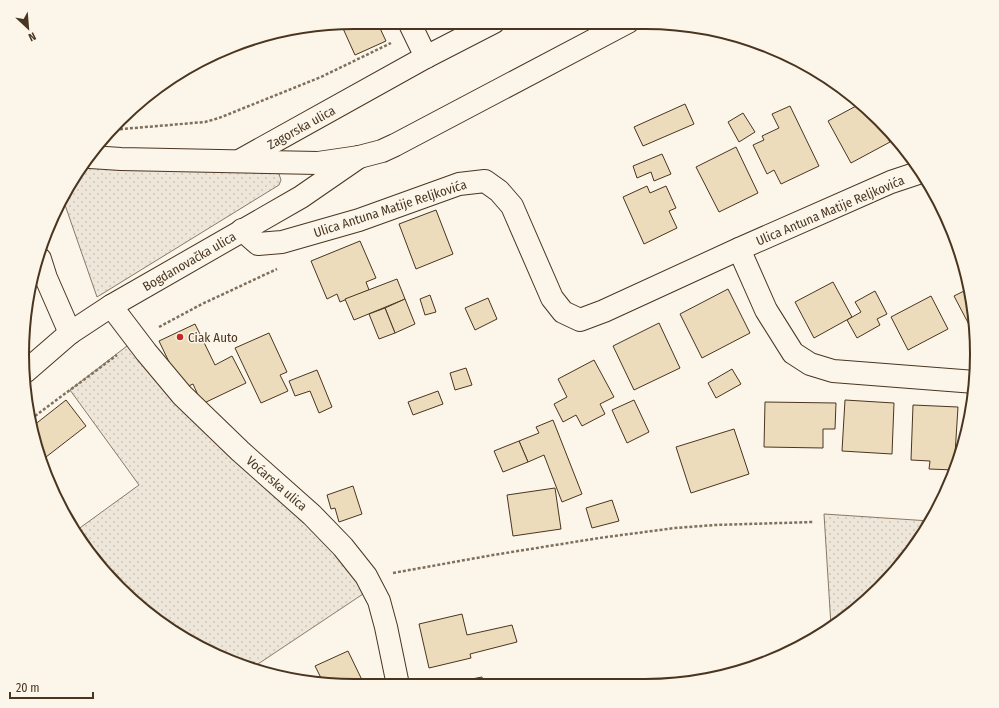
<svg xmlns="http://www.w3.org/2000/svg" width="999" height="708" font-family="'Fira Sans Condensed',sans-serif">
	<defs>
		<pattern id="grass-dots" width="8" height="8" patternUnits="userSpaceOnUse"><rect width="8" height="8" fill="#ede6d9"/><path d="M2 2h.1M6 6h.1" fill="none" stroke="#cdc6ba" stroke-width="1.8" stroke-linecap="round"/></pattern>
	</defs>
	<rect width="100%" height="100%" fill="#fbf6e9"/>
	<!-- grass -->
	<g fill="url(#grass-dots)" stroke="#887966">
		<path d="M82,168l192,4 5,2 2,6 -2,5 -182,112 -33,-95 -6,2z"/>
		<path d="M136,339l236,249 -120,80 -45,-16 -55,-35 -48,-44 -27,-43 62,-45 -69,-95z"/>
		<path d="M824,514l106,7 -22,35 -44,48 -33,22z"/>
	</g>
	<!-- building -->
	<g fill="#ecdcbc" stroke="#4a3520">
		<path d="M354,22h23l9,19 -31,14 -14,-31z"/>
		<path d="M685,104l9,20 -51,22 -9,-19z"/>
		<path d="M858,105l20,16 12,21 -39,21 -23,-42z"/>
		<path d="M790,106l29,60 -38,18 -7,-14 -7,4 -14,-29 11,-5 -2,-4 17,-8 -7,-14z"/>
		<path d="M743,113l12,19 -16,10 -11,-20z"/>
		<path d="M736,147l22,46 -39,19 -23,-45z"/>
		<path d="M662,154l9,20 -17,7 -3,-9 -14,6 -4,-12z"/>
		<path d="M647,186l3,7 16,-7 10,22 -7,3 8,17 -33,16 -21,-47z"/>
		<path d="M436,210l17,44 -37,15 -17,-45z"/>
		<path d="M360,241l16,37 -10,4 3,8 -29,12 -3,-8 -10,5 -16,-38z"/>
		<path d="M397,279l8,20 -51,21 -9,-21z"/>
		<path d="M833,282l19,35 -38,21 -19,-36z"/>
		<path d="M728,289l22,44 -48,25 -22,-44z"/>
		<path d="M875,291l12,23 -10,5 3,6 -23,13 -10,-18 14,-8 -6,-10z"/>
		<path d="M964,291l10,18 1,27 -21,-40z"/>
		<path d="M430,295l6,17 -11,3 -5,-16z"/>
		<path d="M931,296l17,33 -40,21 -17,-33z"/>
		<path d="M488,298l9,21 -22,11 -10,-22z"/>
		<path d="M405,299l10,25 -20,9 -10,-25z"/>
		<path d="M385,308l10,25 -16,6 -10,-25z"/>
		<path d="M659,323l21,45 -46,22 -21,-44z"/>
		<path d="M195,324l20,41 17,-9 14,27 -44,21 -9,-20 -11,5 -23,-48z"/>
		<path d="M269,333l18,39 -7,3 8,16 -27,12 -26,-55z"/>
		<path d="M594,360l20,37 -14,7 5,10 -23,12 -6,-11 -13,7 -9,-18 13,-7 -9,-18z"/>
		<path d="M466,368l6,17 -17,5 -5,-17z"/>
		<path d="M732,369l9,15 -25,14 -8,-15z"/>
		<path d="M317,370l15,37 -13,6 -9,-22 -15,5 -6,-15z"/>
		<path d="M438,391l5,13 -30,11 -5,-13z"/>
		<path d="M66,400l20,26 -40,31 -8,-9 -5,-22z"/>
		<path d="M634,400l15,32 -22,11 -15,-33z"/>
		<path d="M845,400l49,3 -2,51 -50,-3z"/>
		<path d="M765,402l71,1 -1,26h-12v19l-59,-1z"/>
		<path d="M913,405l45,2 -4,63 -25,-1 1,-8 -19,-1z"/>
		<path d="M553,420l29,74 -20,8 -18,-47 -16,7 -9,-21 20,-8 -3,-6z"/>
		<path d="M734,429l15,45 -58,19 -15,-46z"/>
		<path d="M519,441l9,21 -25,10 -9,-21z"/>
		<path d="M353,486l9,28 -23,8 -4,-14 -4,1 -4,-14z"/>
		<path d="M555,488l6,41 -48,7 -6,-41z"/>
		<path d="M612,500l7,21 -27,7 -6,-20z"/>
		<path d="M462,614l5,21 45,-10 5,17 -47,12 1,4 -42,10 -10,-44z"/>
		<path d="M348,651l14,29 -11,5h-18l-9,-1 -9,-18z"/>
		<path d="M482,677l2,7 -43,1z"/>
	</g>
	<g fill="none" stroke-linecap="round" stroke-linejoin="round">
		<defs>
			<g id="minor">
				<path d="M409,22l17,35"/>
				<path d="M239,161l187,-104 68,-35"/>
				<path d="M242,230l16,14 24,-2 77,-22 100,-36 26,-3 14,10 13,15 40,92 11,14 17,8 24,-9 135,-62 152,-67 30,-10"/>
				<path d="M739,249l27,61 27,43 17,11 23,7 142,11"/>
				<path d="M40,259l6,19 24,55"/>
				<path d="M111,306l35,46 36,43 58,56 72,64 31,32 23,29 13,25 7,26 12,58"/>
				<path d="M25,372l45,-39 41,-27 190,-109 58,-40"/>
			</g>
			<path id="secondary" d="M90,157l31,2 197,4 41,-6 23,-6 13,-6 233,-123"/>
		</defs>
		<!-- minor casing -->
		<use href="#minor" stroke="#4a3520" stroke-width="24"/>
		<!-- secondary casing -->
		<use href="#secondary" stroke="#4a3520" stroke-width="24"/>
		<!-- path -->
		<g stroke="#7f6f5c" stroke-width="2.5" stroke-dasharray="3 2" stroke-linecap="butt">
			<path d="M110,130l95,-8 14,-4 102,-41 70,-34"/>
			<path d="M159,327l43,-23 75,-35"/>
			<path d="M31,419l86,-64"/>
			<path d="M393,573l100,-18 106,-17 76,-10 40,-3 98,-3"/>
		</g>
		<!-- minor -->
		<use href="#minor" stroke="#fbf6e9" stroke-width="22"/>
		<!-- secondary -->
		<use href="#secondary" stroke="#fbf6e9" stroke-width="22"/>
	</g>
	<!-- markers -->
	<circle fill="#c62828" stroke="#fbf6e9" stroke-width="1.5" cx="180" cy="337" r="4"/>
	<g text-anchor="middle" stroke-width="3" stroke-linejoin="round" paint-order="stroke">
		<!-- street labels -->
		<g font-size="13" fill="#4a3520" stroke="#fbf6e9">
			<text transform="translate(301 127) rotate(-29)" y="5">Zagorska ulica</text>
			<text transform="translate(390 208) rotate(-18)" y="5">Ulica Antuna Matije Reljkovića</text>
			<text transform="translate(830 210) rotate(-23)" y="5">Ulica Antuna Matije Reljkovića</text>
			<text transform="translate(189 261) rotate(-30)" y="5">Bogdanovačka ulica</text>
			<text transform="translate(277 483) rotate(41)" y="5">Voćarska ulica</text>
		</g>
		<!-- poi labels -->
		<g font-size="13" fill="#4a3520" stroke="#fbf6e9" text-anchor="start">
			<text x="188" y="342">Ciak Auto</text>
		</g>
	</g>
	<!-- crop -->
	<path d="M0 0H999V708H0ZM354 29H645A325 325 0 0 1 970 354V354A325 325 0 0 1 645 679H354A325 325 0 0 1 29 354V354A325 325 0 0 1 354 29Z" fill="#fbf6e9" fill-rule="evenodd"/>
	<path fill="none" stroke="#4a3520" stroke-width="2" d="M354 29H645A325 325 0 0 1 970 354V354A325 325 0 0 1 645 679H354A325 325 0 0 1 29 354V354A325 325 0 0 1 354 29Z"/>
	<!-- north arrow -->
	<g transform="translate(28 28) rotate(154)" stroke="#fbf6e9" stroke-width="3" paint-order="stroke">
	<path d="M0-3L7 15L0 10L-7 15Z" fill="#4a3520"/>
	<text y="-6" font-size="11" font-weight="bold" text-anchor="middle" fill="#4a3520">N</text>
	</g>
	<!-- scale -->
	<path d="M10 692v6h83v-6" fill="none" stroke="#4a3520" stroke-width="2"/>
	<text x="16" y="692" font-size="12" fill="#4a3520" stroke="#fbf6e9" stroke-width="3" paint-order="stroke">20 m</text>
</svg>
